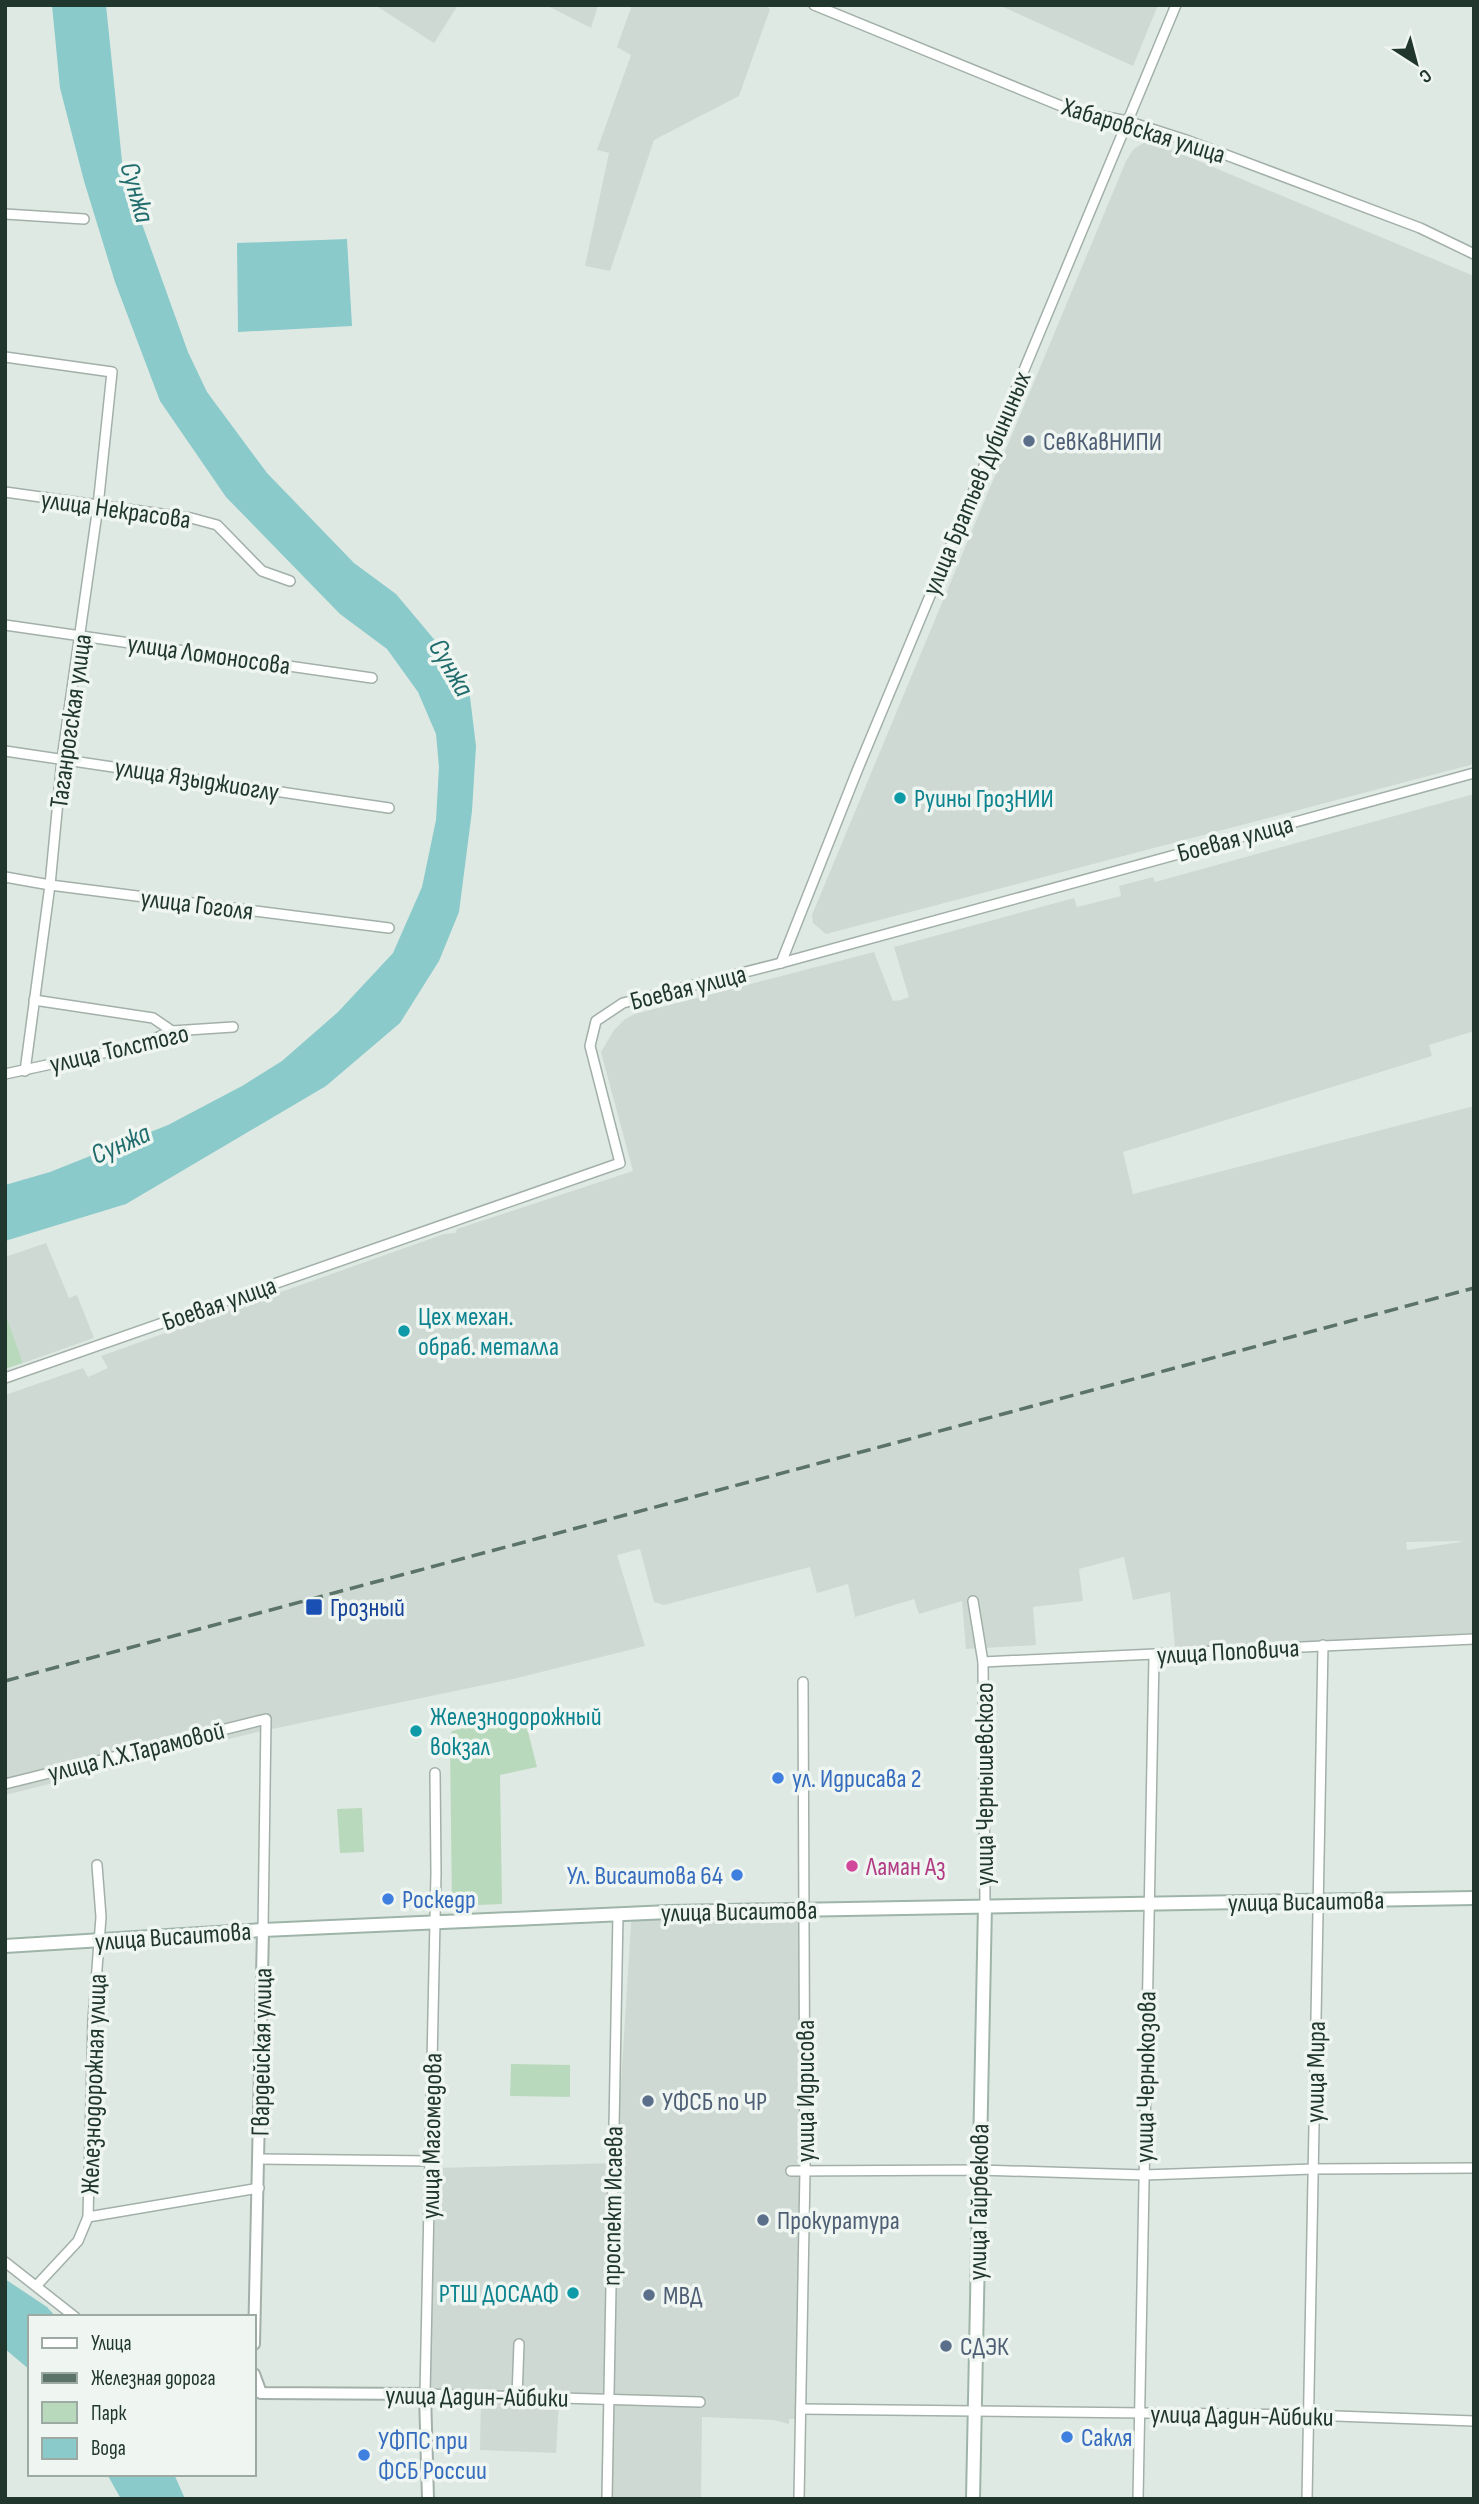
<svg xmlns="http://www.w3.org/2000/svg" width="1479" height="2504" font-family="'Sofia Sans Condensed',sans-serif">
	<rect width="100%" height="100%" fill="#dfe9e3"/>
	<!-- built -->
	<g fill="#cdd9d2" fill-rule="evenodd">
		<path d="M375,5h83l-24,38z"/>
		<path d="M546,5h52l-7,23z"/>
		<path d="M632,5h131l7,4 -31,87 -85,44 -44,131 -25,-5 24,-113 -12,-3 34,-95 -14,-8z"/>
		<path d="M999,5h159l-25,61z"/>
		<path d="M1153,142l321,134v488l-648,170 -13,-11 -1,-8 314,-754 7,-11 10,-7z"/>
		<path d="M1474,794v237l-45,14 3,11 -309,96 10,42 341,-88v527l-299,15 -5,-56 -37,8 -9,-43 -45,12 4,32 -50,6 3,38 -70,4 -4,-48 -43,13 -5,-15 -59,18 -7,-33 -31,9 -7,-26 -146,38 -10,-3 -14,-53 -23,6 28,91 -132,33 -260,54 -248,62v-400l78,-27 5,9 20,-9 -7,-12 343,-122 11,-1 2,-4 176,-58 -32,-119 13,-22 11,-11 10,-5 239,-62 19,49 8,-1 8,-3 -15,-50 180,-49 3,9 44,-11 -2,-10 34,-9 2,5zM1461,1541v1l-54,8 -1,-8z"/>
		<path d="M46,1243l23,55 8,-3 17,43 -71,25 -18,-50v-56z"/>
		<path d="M807,1902l-4,517h-14v5l-15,-4 -72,-3 -1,82h-100l2,-96 -44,-2 -3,52 -76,-3 1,-50 -54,-2 10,-230 179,-5 16,-255z"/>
	</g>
	<!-- green -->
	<g fill="#b9d9bc">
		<path d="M5,1313l18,50 -18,6z"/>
		<path d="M523,1712l14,55 -37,8 2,129 -50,2 -2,-160 -4,-3 6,-12z"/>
		<path d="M362,1808l2,44 -24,1 -3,-44z"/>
		<path d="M511,2064l59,1v32l-60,-1z"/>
	</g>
	<!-- water -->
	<g fill="#8acaca">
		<path d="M52,5h54l17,166 65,181 19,40 60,81 87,90 42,31 58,69 16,34 6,49 -4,65 -13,101 -20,49 -39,62 -74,63 -200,118 -121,37v-56l45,-13 118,-47 74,-39 40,-25 56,-49 55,-59 29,-66 14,-67 3,-53 -3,-33 -18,-42 -31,-43 -47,-35 -114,-117 -66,-96 -45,-119 -31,-101 -24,-93z"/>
		<path d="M347,239l5,87 -114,6 -1,-89z"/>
		<path d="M5,2279l42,28 9,10h-26v53l-25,-21z"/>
		<path d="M107,2474h67l11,25h-64z"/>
	</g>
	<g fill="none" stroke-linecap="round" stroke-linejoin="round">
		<defs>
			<g id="minor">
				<path d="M814,5l257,105 56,11 62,20 231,87 54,26"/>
				<path d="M5,214l79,5"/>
				<path d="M5,357l107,15 -14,134 -36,253 -12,126 -25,186"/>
				<path d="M5,492l186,26 26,7 45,46 28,10"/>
				<path d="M5,625l367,53"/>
				<path d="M5,751l384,57"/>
				<path d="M5,877l45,8 339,43"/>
				<path d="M781,963l76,-192 319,-766"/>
				<path d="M34,1000l119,18 19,13"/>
				<path d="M5,1074l135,-29 32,-14 61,-4"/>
				<path d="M5,1378l615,-215 -30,-117 6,-25 27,-18 158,-40 693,-190"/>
				<path d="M973,1601l10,61 2,243"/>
				<path d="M983,1662l491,-23"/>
				<path d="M435,1773l1,100 -11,521 275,8"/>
				<path d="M5,1784l261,-65 -3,211"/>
				<path d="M259,2159l171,2"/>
				<path d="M791,2171l188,-1 165,5 169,-6 161,-1"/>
				<path d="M88,2217l171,-29"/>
				<path d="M5,2262l70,55"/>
				<path d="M37,2285l41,-44 10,-24 5,-197 8,-103 -4,-52"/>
				<path d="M517,2397l2,-53"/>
				<path d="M801,2409l507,6 166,6"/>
				<path d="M607,2499l11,-585"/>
				<path d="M799,2499l6,-328 -2,-489"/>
				<path d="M1138,2499l16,-843"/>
				<path d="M1307,2499l16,-854"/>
			</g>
			<g id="tertiary">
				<path d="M254,2344l9,-414"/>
				<path d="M254,2374l7,19 164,1 3,105"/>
			</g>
			<g id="secondary">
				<path d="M5,1946l258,-16 406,-18 805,-14"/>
				<path d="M973,2499l12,-594"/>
			</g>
		</defs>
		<!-- minor casing -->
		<use href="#minor" stroke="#a2b0a9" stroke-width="12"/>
		<!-- tertiary casing -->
		<use href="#tertiary" stroke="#a2b0a9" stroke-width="14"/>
		<!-- secondary casing -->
		<use href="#secondary" stroke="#9fb4a9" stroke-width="16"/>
		<!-- minor -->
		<use href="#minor" stroke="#fff" stroke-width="9"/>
		<!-- tertiary -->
		<use href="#tertiary" stroke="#fff" stroke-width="10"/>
		<!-- secondary -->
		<use href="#secondary" stroke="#fff" stroke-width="12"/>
		<!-- rail -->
		<path stroke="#5b7369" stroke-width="3.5" stroke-dasharray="14 7" stroke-linecap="butt" d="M5,1681l1469,-393"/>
	</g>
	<!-- markers -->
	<g fill="#5c6f8a" stroke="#eff6f1" stroke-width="2.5">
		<circle cx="1029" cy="441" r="7"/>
		<circle cx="648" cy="2101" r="7"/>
		<circle cx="763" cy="2220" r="7"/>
		<circle cx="649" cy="2295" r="7"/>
		<circle cx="946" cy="2346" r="7"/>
	</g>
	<g fill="#0f9aa8" stroke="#eff6f1" stroke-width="2.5">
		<circle cx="900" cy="798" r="7"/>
		<circle cx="404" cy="1331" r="7"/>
		<circle cx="416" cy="1731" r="7"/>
		<circle cx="573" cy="2293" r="7"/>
	</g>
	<rect fill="#1a4fb4" stroke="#eff6f1" stroke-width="2.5" x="305" y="1598" width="18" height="18" rx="3.5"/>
	<g fill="#3f7fe0" stroke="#eff6f1" stroke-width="2.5">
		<circle cx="778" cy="1778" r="7"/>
		<circle cx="737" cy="1875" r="7"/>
		<circle cx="388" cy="1899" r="7"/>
		<circle cx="1067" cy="2437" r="7"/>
		<circle cx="364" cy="2455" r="7"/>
	</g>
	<circle fill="#d1479c" stroke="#eff6f1" stroke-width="2.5" cx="852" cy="1866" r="7"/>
	<g text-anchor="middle" stroke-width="7" stroke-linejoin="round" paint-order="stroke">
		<!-- street labels -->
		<g font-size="26" fill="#21372e" stroke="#eff6f1">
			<text transform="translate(1144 130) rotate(17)" y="9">Хабаровская улица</text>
			<text transform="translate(976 483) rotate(-67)" y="9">улица Братьев Дубининых</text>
			<text transform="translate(116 509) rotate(8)" y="9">улица Некрасова</text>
			<text transform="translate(209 654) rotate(8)" y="9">улица Ломоносова</text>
			<text transform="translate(70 721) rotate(-82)" y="9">Таганрогская улица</text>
			<text transform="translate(197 779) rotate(9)" y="9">улица Языджиоглу</text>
			<text transform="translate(1235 838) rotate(-15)" y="9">Боевая улица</text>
			<text transform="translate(197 904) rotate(7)" y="9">улица Гоголя</text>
			<text transform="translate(688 987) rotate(-14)" y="9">Боевая улица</text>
			<text transform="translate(119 1048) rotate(-13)" y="9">улица Толстого</text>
			<text transform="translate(219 1303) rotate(-19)" y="9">Боевая улица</text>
			<text transform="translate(1228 1651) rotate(-3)" y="9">улица Поповича</text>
			<text transform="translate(136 1751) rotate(-14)" y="9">улица Л.Х.Тарамовой</text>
			<text transform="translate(984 1784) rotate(-90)" y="9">улица Чернышевского</text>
			<text transform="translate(1306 1901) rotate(-1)" y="9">улица Висаитова</text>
			<text transform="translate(739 1911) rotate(-1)" y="9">улица Висаитова</text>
			<text transform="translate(173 1936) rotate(-4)" y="9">улица Висаитова</text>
			<text transform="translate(261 2052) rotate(-89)" y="9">Гвардейская улица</text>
			<text transform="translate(1315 2072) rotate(-89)" y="9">улица Мира</text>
			<text transform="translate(1145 2077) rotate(-89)" y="9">улица Чернокозова</text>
			<text transform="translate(93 2084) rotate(-88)" y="9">Железнодорожная улица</text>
			<text transform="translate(805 2091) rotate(-90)" y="9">улица Идрисова</text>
			<text transform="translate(431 2136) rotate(-89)" y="9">улица Магомедова</text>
			<text transform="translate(978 2202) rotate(-89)" y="9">улица Гайрбекова</text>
			<text transform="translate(612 2206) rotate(-89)" y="9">проспект Исаева</text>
			<text transform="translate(477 2396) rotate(1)" y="9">улица Дадин-Айбики</text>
			<text transform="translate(1242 2415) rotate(1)" y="9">улица Дадин-Айбики</text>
		</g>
		<!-- service labels -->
		<g font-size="26" fill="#4e5e75" stroke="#eff6f1" text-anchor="start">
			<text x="1043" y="450">СевКавНИПИ</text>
			<text x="662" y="2110">УФСБ по ЧР</text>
			<text x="777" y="2229">Прокуратура</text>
			<text x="663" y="2304">МВД</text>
			<text x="960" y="2355">СДЭК</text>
		</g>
		<!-- culture labels -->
		<g font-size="26" fill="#0d838f" stroke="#eff6f1" text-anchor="start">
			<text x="914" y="807">Руины ГрозНИИ</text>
			<text x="418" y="1325">Цех механ.<tspan x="418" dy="30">обраб. металла</tspan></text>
			<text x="430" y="1725">Железнодорожный<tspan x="430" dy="30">вокзал</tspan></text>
			<text x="559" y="2302" text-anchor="end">РТШ ДОСААФ</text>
		</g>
		<!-- transit labels -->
		<g font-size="26" fill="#164399" stroke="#eff6f1" text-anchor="start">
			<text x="330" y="1616">Грозный</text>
		</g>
		<!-- shop labels -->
		<g font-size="26" fill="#366cbe" stroke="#eff6f1" text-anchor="start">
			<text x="792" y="1787">ул. Идрисава 2</text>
			<text x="723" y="1884" text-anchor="end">Ул. Висаитова 64</text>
			<text x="402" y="1908">Роскедр</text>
			<text x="1081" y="2446">Сакля</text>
			<text x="378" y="2449">УФПС при<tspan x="378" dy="30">ФСБ России</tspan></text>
		</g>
		<!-- hotel labels -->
		<g font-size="26" fill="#b23c85" stroke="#eff6f1" text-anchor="start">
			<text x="866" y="1875">Ламан Аз</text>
		</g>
		<!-- water labels -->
		<g font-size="28" font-style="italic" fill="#216d6e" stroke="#eff6f1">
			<text transform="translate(138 192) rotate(74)" y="10">Сунжа</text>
			<text transform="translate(452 667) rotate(60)" y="10">Сунжа</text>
			<text transform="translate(120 1143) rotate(-24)" y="10">Сунжа</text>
		</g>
	</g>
	<!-- border -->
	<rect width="1479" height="2504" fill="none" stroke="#21372e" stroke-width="14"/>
	<!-- legend -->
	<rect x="28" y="2315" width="228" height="161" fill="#eff6f1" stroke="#9daaa3" stroke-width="2"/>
	<rect x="42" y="2338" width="35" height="10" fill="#ffffff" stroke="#9daaa3" stroke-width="2"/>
	<text x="91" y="2350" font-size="21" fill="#21372e">Улица</text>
	<rect x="42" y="2373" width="35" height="10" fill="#5b7369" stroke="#9daaa3" stroke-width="2"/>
	<text x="91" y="2385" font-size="21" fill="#21372e">Железная дорога</text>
	<rect x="42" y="2402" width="35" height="21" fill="#b9d9bc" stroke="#9daaa3" stroke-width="2"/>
	<text x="91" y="2420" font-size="21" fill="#21372e">Парк</text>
	<rect x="42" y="2438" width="35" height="21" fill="#8acaca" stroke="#9daaa3" stroke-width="2"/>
	<text x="91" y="2455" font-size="21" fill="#21372e">Вода</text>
	<!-- north arrow -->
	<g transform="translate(1416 63) rotate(144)" stroke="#eff6f1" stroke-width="5" paint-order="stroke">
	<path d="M0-5L12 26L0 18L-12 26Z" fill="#21372e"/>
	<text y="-10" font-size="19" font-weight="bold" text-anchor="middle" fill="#21372e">С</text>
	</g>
</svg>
